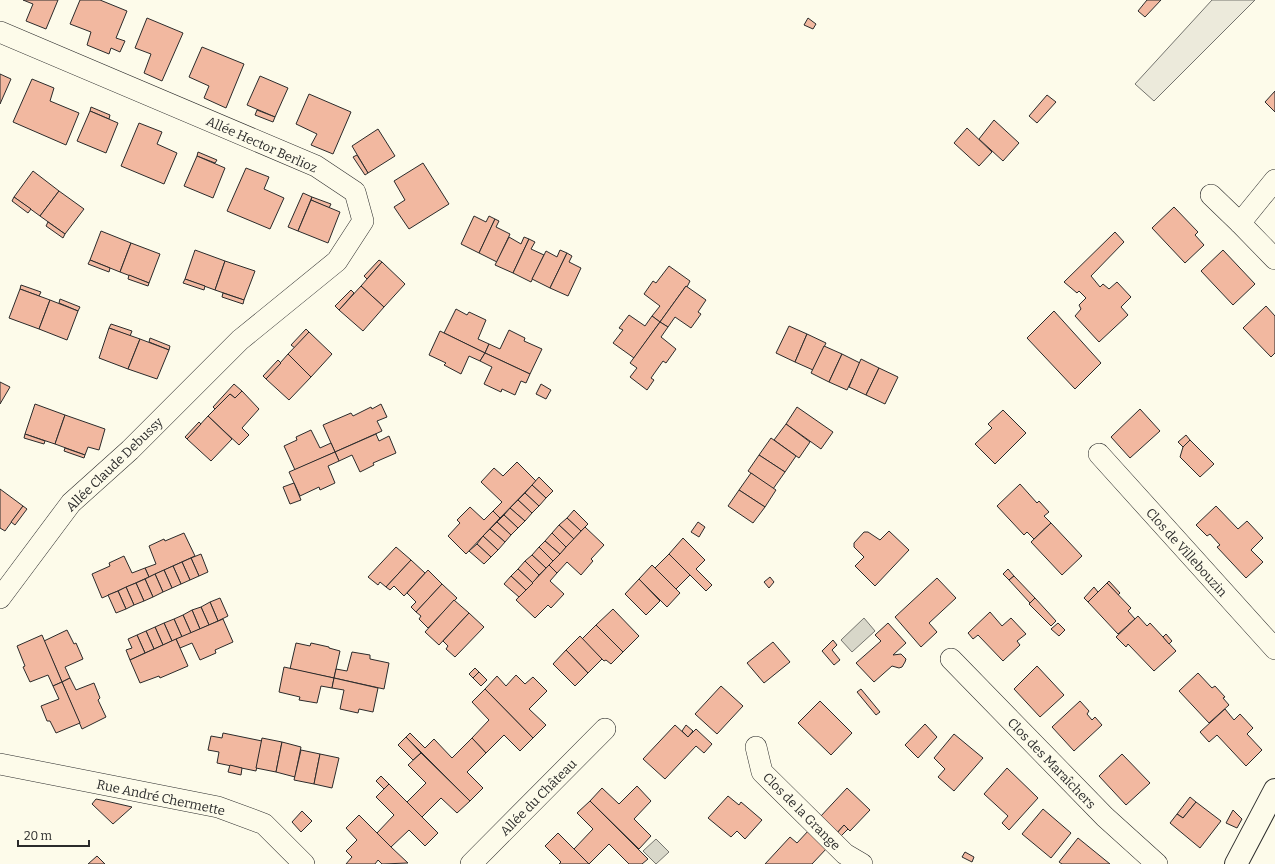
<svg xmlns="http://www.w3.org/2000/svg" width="1275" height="864" font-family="Bitter,serif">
	<rect width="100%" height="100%" fill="#fdfbea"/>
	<!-- parking -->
	<path fill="#eceadb" stroke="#74746e" d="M1212,0h43l-101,101 -19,-17z"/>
	<!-- water -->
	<g fill="#d8d7c9" stroke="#74746e">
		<path d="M864,618l11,13 -23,21 -11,-12z"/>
		<path d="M656,839l13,13 -13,12 -13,-13z"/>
	</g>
	<!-- building -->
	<g fill="#f2b8a0" stroke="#2b2b2b">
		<path d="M23,0h35l-12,29 -20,-8 7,-17z"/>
		<path d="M80,0h20l27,11 -11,27 9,3 -5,11 -9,-4 -2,6 -22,-9 4,-13 -21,-8z"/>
		<path d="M1147,0h14l-16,17 -7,-6z"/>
		<path d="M147,18l36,15 -21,48 -18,-8 7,-19 -16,-6z"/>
		<path d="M808,18l8,6 -3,5 -9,-4z"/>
		<path d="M202,47l42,17 -18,44 -22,-10 5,-12 -20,-9z"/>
		<path d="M0,74l11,5 -11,25z"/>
		<path d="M260,76l28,12 -13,29 -28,-12z"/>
		<path d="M32,79l22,9 -4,13 29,12 -13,32 -53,-23z"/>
		<path d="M1275,91v21l-10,-10z"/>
		<path d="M309,94l42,18 -18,42 -22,-9 6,-11 -21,-10z"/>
		<path d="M1047,95l9,7 -19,21 -8,-7z"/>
		<path d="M91,107l19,8 -1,4 -19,-8z"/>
		<path d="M257,110l18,7 -2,5 -18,-7z"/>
		<path d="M90,111l28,12 -12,30 -29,-12z"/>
		<path d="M994,120l25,23 -16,18 -24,-22z"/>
		<path d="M139,123l23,9 -5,12 20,9 -13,31 -43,-18z"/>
		<path d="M967,128l25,24 -13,14 -25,-23z"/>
		<path d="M378,129l17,27 -27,17 -16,-27z"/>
		<path d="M198,152l19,8 -2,3 -18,-7z"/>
		<path d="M357,155l11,18 -3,2 -12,-18z"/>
		<path d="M197,156l28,12 -12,30 -29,-12z"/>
		<path d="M423,163l26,41 -40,25 -15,-22 11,-7 -11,-19z"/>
		<path d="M246,168l23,9 -5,12 20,9 -14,31 -43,-18z"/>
		<path d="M33,171l26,20 -19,25 -26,-19z"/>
		<path d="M59,191l25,18 -19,25 -25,-18z"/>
		<path d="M303,193l9,4 -14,34 -10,-4z"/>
		<path d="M14,197l17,12 -3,4 -16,-12z"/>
		<path d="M312,197l19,7 -2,4 -18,-8z"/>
		<path d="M311,200l29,12 -12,31 -30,-12z"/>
		<path d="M1174,207l24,25 -3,3 9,10 -19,18 -33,-35z"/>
		<path d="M474,216l12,6 3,-6 6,3 -16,34 -18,-9z"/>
		<path d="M495,219l4,2 -3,6 14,7 -13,28 -18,-9z"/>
		<path d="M48,222l17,12 -2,4 -17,-12z"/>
		<path d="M101,231l30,12 -11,29 -30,-12z"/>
		<path d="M1115,232l9,10 -33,34 9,11 3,-3 6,5 8,-7 14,15 -10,10 7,8 -29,27 -24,-26 6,-7 -2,-4 7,-7 -7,-7 -2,2 -13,-11z"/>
		<path d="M509,237l12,7 3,-7 5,2 -16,34 -18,-8z"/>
		<path d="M529,239l6,3 -4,7 13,6 -13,27 -18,-9z"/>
		<path d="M131,243l29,11 -11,29 -29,-11z"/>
		<path d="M195,250l30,11 -10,29 -30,-11z"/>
		<path d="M560,250l7,3 -17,35 -18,-9 14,-28 11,6z"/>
		<path d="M1223,250l32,34 -22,21 -32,-34z"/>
		<path d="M567,253l5,3 -3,6 12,6 -13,28 -18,-8z"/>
		<path d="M90,260l20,8 -1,4 -21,-8z"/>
		<path d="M379,260l3,2 -15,17 -3,-3z"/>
		<path d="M225,261l30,10 -11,29 -29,-10z"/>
		<path d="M382,262l23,22 -21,23 -23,-21z"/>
		<path d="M669,266l21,15 -3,6 -1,-1 -26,36 -8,-6 8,-10 -16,-12 9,-13 3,2z"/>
		<path d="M129,275l20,8 -1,3 -20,-7z"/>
		<path d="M185,279l20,7 -1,4 -21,-7z"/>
		<path d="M21,285l20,7 -2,4 -19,-7z"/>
		<path d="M361,286l23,21 -21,24 -24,-21z"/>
		<path d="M686,286l20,14 -8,12 3,2 -10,14 -16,-11 -7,10 -8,-5z"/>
		<path d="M20,289l30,11 -11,29 -30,-11z"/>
		<path d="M351,290l3,3 -15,17 -4,-4z"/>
		<path d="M223,293l21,7 -1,4 -21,-7z"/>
		<path d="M60,299l20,8 -2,4 -19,-8z"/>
		<path d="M50,300l28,11 -11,29 -28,-11z"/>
		<path d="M1266,306l9,10v37l-4,4 -28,-29z"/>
		<path d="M456,309l11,6 2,-3 17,8 -8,19 11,5 -4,9 -41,-20z"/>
		<path d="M1054,311l47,52 -26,26 -48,-51z"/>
		<path d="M629,315l16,11 7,-10 8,6 -26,36 -21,-15 10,-13 -4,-2z"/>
		<path d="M660,322l8,5 -7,10 15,12 -10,14 -3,-2 -12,17 3,2 -7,10 -17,-13 7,-9 -7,-5z"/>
		<path d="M111,324l21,7 -2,5 -21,-8z"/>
		<path d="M789,326l18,8 -12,28 -19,-9z"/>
		<path d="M109,328l31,11 -12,30 -29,-11z"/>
		<path d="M306,329l3,3 -14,16 -4,-3z"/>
		<path d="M509,330l16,8 -1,3 18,8 -12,25 -45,-21 4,-9 11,5z"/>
		<path d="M440,331l45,22 -5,8 -11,-5 -8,18 -17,-9 2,-2 -17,-8z"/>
		<path d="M309,332l23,22 -21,23 -23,-23z"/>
		<path d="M807,334l19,9 -13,27 -18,-8z"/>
		<path d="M150,338l20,8 -1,4 -20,-8z"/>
		<path d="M140,339l29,11 -12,29 -29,-10z"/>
		<path d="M824,346l18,8 -13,28 -18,-9z"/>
		<path d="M485,353l45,21 -4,9 -5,-2 -6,14 -13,-6 -1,3 -17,-8 8,-17 -12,-6z"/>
		<path d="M288,354l23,23 -22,23 -23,-21z"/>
		<path d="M842,354l18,9 -13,27 -18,-8z"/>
		<path d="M861,359l18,9 -13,27 -17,-8z"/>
		<path d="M278,360l3,3 -15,16 -3,-3z"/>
		<path d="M879,368l19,9 -13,27 -19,-9z"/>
		<path d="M0,382l10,5 -10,17z"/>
		<path d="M234,384l8,7 -7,7 -5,-4 -14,15h-1l-2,-2z"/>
		<path d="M541,384l10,6 -5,9 -10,-5z"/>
		<path d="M242,391l17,18 -17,19 7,7 -10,10 -31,-29 22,-22 5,4z"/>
		<path d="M35,404l30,11 -10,29 -30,-10z"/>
		<path d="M381,404l6,13 -10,4 5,10 -47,21 -12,-27 28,-12 2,3 18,-9 1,2z"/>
		<path d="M797,407l36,25 -12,17 -35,-25z"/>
		<path d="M1140,409l20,22 -30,27 -19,-21z"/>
		<path d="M1003,410l23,23 -31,31 -20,-20 17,-16 -4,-4z"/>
		<path d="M65,415l40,14 -6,21 -11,-3 -3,8 -30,-11z"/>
		<path d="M208,416l24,23 -21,22 -24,-22z"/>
		<path d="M199,422l2,2 -14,15 -2,-2z"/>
		<path d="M786,424l24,18 -11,16 -25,-18z"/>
		<path d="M311,430l9,18 11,-5 4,9 -40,18 -11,-24 13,-6 -1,-3z"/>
		<path d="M25,434l20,7 -1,3 -20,-6z"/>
		<path d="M376,434l3,7 10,-5 7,17 -23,10 1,2 -14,7 -8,-17 -13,6 -4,-9z"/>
		<path d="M1186,435l4,5 -7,7 -5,-5z"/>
		<path d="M771,438l25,18 -11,16 -26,-17z"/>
		<path d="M1190,440l24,24 -14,13 -20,-20 3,-10z"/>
		<path d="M65,448l20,7 -1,3 -20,-7z"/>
		<path d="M335,452l4,9 -11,5 7,17 -15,7 -1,-3 -19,9 -11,-24z"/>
		<path d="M759,455l26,17 -12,17 -25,-18z"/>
		<path d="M517,462l19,19 -36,37 -7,-7 9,-9 -21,-20 13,-14 9,8z"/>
		<path d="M751,473l25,17 -11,17 -26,-17z"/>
		<path d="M539,477l14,14 -7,7 -14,-13z"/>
		<path d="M294,483l7,17 -11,4 -7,-17z"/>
		<path d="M1020,484l17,19 2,-2 10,11 -5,4 7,7 -17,16 -7,-7 -3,3 -27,-29z"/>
		<path d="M532,485l14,13 -7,8 -14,-13z"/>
		<path d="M0,489l23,17 -18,25 -5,-3z"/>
		<path d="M739,490l26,17 -12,16 -25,-17z"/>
		<path d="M525,493l14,13 -7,7 -14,-13z"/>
		<path d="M518,500l14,13 -7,8 -15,-13z"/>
		<path d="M23,506l4,3 -12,16 -4,-3z"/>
		<path d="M1216,506l22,23 9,-8 16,17 -12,12 12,12 -17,16 -29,-31 3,-2 -10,-11 -3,2 -11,-11z"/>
		<path d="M470,507l14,13 9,-9 7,7 -34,36 -18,-18 12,-13 -3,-3z"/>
		<path d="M510,508l15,13 -7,7 -14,-13z"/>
		<path d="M574,510l14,14 -7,7 -14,-13z"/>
		<path d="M504,515l14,13 -7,7 -14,-13z"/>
		<path d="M567,518l14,13 -7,8 -15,-14z"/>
		<path d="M497,522l14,13 -6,7 -15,-13z"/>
		<path d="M698,522l7,5 -6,10 -8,-5z"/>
		<path d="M1051,523l31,33 -20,19 -31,-33z"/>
		<path d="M559,525l15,14 -8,8 -14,-14z"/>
		<path d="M585,527l19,18 -13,14 2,2 -12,14 -14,-13 -10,11 -8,-8z"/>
		<path d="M490,529l15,13 -7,8 -15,-14z"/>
		<path d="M889,531l20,19 -34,36 -20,-20 9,-9 -10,-10v-4l10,-11h4l12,8z"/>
		<path d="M184,533l11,23 -46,21 -4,-9 11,-4 -7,-18 15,-7 1,2z"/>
		<path d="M552,533l14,14 -6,7 -15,-13z"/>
		<path d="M483,536l15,14 -7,7 -14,-13z"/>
		<path d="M683,538l22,22 -9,9 16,16 -6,6 -37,-37z"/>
		<path d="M545,541l15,13 -7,7 -14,-14z"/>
		<path d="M477,544l14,13 -7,7 -15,-13z"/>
		<path d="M396,547l15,13 -25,27 -6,-5 -2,3 -10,-8z"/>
		<path d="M539,547l14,14 -7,7 -14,-13z"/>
		<path d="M201,554l7,18 -9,4 -8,-18z"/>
		<path d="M669,554l21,21 -14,14 -21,-21z"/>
		<path d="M532,555l14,13 -7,7 -14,-14z"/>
		<path d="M124,556l8,17 13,-5 4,9 -47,21 -10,-24 18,-8 -1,-3z"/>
		<path d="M191,558l8,18 -9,4 -8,-18z"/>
		<path d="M411,560l14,13 -21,23 -10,-10 -4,4 -4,-3z"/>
		<path d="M525,561l14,14 -6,8 -15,-14z"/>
		<path d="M182,562l8,18 -9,4 -8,-18z"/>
		<path d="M549,565l8,8 -7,8 14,13 -13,14 -3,-3 -13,13 -19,-18z"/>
		<path d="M652,565l28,28 -13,14 -28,-28z"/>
		<path d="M173,566l8,18 -9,4 -8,-18z"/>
		<path d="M518,569l15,14 -7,7 -15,-14z"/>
		<path d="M1008,569l6,7 -5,4 -6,-6z"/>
		<path d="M164,570l8,18 -9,4 -8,-18z"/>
		<path d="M428,570l14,14 -26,28 -5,-5 5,-5 -9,-9z"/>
		<path d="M155,574l8,18 -10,5 -8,-18z"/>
		<path d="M511,576l15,14 -7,7 -15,-13z"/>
		<path d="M1014,576l21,22 -5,5 -21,-23z"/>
		<path d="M770,577l4,5 -5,6 -5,-6z"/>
		<path d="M937,578l19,20 -27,25 8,9 -16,15 -26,-30z"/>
		<path d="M145,579l8,18 -9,4 -8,-18z"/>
		<path d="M639,579l21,22 -14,14 -21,-21z"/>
		<path d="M1109,581l11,12 -2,2 -11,-12z"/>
		<path d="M136,583l8,18 -10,4 -8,-18z"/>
		<path d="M1107,583l24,25 -3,3 7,8 -17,15 -30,-32z"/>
		<path d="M442,584l15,14 -29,30 -9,-9 2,-3 -5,-4z"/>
		<path d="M126,587l8,18 -8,4 -8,-18z"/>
		<path d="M1094,587l4,5 -10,10 -4,-4z"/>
		<path d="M118,591l8,18 -10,4 -8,-18z"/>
		<path d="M220,598l8,18 -10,5 -8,-19z"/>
		<path d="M1035,598l21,23 -5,5 -22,-22z"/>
		<path d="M454,600l15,13 -30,32 -14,-13z"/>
		<path d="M210,602l8,19 -9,4 -8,-18z"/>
		<path d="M201,607l8,18 -9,4 -8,-19z"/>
		<path d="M613,609l26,27 -16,16 -27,-27z"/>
		<path d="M192,610l8,19 -9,4 -8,-18z"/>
		<path d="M990,612l12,14 9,-8 15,16 -9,7 3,4 -17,16 -25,-26 -5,4 -5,-6z"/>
		<path d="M469,613l15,14 -29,30 -9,-8 2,-3 -5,-5z"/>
		<path d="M183,615l8,18 -9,4 -8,-18z"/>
		<path d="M1138,616l9,10 3,-3 26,28 -22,20 -26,-27 -2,3 -10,-10z"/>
		<path d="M174,619l8,18 -10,4 -8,-18z"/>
		<path d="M223,619l10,23 -18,8 1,3 -16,7 -8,-17 -12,5 -4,-9z"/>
		<path d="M164,623l8,18 -9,4 -8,-18z"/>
		<path d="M888,623l18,20 -13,12 8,-1 5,5 -1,3 -3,5 -3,1 -7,-2 -18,16 -18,-19 25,-22 -6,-6z"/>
		<path d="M1058,623l7,7 -6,6 -8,-7z"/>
		<path d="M596,625l27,27 -12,12 -5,-4 -2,1 -22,-22z"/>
		<path d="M155,627l8,18 -9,4 -8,-18z"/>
		<path d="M67,630l7,14 2,-1 7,16 -18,8 5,11 -8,4 -18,-41z"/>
		<path d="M146,631l8,18 -9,4 -8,-18z"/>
		<path d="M1166,634l6,7 -3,3 -6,-7z"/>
		<path d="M42,635l20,47 -9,4 -5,-11 -18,7 -7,-15 2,-1 -8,-20z"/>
		<path d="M137,635l8,18 -15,7 -4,-10 6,-2 -4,-9z"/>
		<path d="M580,636l22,23 -14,14 -22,-23z"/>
		<path d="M176,639l12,27 -28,12 -1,-2 -19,7 -10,-23z"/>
		<path d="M833,640l4,5 -5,5 8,10 -6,5 -12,-14z"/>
		<path d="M773,642l17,20 -26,21 -17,-20z"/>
		<path d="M296,643l14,3 1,-3 18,4v1l11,3 -6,27 -44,-9z"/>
		<path d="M566,650l22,23 -13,13 -22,-22z"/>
		<path d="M352,652l18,3v4l19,4 -5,26 -50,-11 2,-9 11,2z"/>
		<path d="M1037,666l27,29 -24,22 -26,-28z"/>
		<path d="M284,667l50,11 -2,10 -11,-2 -4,17 -18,-3 1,-3 -21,-5z"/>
		<path d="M475,668l4,4 -6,6 -4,-4z"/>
		<path d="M479,672l8,8 -6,6 -8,-8z"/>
		<path d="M1198,673l14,15 3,-2 10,11 -2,1 6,7 -20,18 -30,-32z"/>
		<path d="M516,675l9,9 8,-7 14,14 -18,18 17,16 -13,13 -48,-49 12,-13 9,10z"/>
		<path d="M70,678l6,12 18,-7 6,15 -2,2 8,17 -24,12 -20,-47z"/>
		<path d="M334,678l44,10 -5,24 -14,-3 -1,4 -18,-4 4,-19 -12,-2z"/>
		<path d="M62,682l18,41 -24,10 -6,-12h-3l-6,-15 18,-7 -6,-13z"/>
		<path d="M721,686l22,20 -26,28 -22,-20z"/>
		<path d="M485,689l48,49 -13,13 -16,-16 -18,18 -14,-15 17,-18 -17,-18z"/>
		<path d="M861,689l19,23 -4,3 -19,-23z"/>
		<path d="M820,701l32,32 -21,22 -33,-32z"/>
		<path d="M1080,701l9,10 -2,3 5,6 3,-3 7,8 -28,26 -22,-24z"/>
		<path d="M1225,709l9,11 6,-6 13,14 -6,6 15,16 -16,16 -29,-31 -8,7 -9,-10z"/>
		<path d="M925,724l12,13 -19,21 -13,-13z"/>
		<path d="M675,725l13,12 8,-8 16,15 -8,9 -8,-7 -31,33 -22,-20z"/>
		<path d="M686,725l7,6 -5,6 -6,-6z"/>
		<path d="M223,733l39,8 -6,30 -39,-8 2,-11 -11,-2 3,-14 11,2z"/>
		<path d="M410,733l15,15 9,-9 18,19 20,-20 14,15 -19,19 16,16 -13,13 -64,-64z"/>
		<path d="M954,734l29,24 -29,33 -16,-14 7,-8 -11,-11z"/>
		<path d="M406,737l15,16 -8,7 -15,-15z"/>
		<path d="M262,738l20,4 -6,30 -20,-4z"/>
		<path d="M282,742l19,5 -6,30 -19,-5z"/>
		<path d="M301,750l19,4 -6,30 -20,-4z"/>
		<path d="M421,753l49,48 -13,12 -16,-15 -19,19 -15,-15 19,-19 -18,-18z"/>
		<path d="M320,754l19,4 -7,30 -18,-4z"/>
		<path d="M1122,754l28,29 -24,22 -27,-29z"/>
		<path d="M230,765l12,3 -1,7 -13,-3z"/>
		<path d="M1007,768l31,30 -29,32 -7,-7 6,-7 -24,-22z"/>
		<path d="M381,776l8,8 -5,5 -8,-8z"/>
		<path d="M389,784l49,49 -13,13 -16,-16 -18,17 -14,-14 17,-18 -18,-18z"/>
		<path d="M637,786l14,15 -17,18 17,17 -12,13 -49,-48 12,-13 17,16z"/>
		<path d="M847,788l23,22 -20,21 -6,-6 -7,8 -17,-16z"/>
		<path d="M728,796l11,9 2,-3 21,18 -17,19 -8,-8 -6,6 -23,-19z"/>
		<path d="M1190,797l6,5 -13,16 -6,-4z"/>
		<path d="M96,799l10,2 26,6 -19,17 -21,-20z"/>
		<path d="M590,801l58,58 -6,5h-13l-20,-20 -20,20 -15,-15 19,-20 -16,-16z"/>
		<path d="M1196,802l25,19 -21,27 -30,-25 7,-9 6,4z"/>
		<path d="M1043,809l28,24 -20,25 -29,-24z"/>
		<path d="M1233,810l9,9 -5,9 -11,-5z"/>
		<path d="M302,811l10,10 -11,11 -9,-10z"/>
		<path d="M359,815l32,32 17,16 -26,1 -4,-4 -3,4h-29l6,-7 -6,-6 11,-11 -11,-12z"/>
		<path d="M844,825l4,4 -7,7 -4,-3z"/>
		<path d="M809,830l18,18 -15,16h-47l25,-27 7,6z"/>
		<path d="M558,833l31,31h-30l2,-2 -16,-16z"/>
		<path d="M1078,838l32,26h-48l-3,-2z"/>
		<path d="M965,852l9,5 -2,5 -10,-5z"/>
		<path d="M97,856l8,8h-17z"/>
	</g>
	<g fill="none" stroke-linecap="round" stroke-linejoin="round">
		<defs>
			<g id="street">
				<path d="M0,32l316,134 39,26 8,29 -26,40 -97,79 -110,110 -59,53 -71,95"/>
				<path d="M1275,180l-35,43 35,36"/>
				<path d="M1211,195l29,28"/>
				<path d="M1099,454l176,195"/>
				<path d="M951,659l154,158 52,47"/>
				<path d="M756,747l6,25 83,82 17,10"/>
				<path d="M0,764l218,43 46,17 40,40"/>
				<path d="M471,864l134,-135"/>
			</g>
			<path id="secondary" d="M1236,864l39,-74"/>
		</defs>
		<!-- street casing -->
		<use href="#street" stroke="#2b2b2b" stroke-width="22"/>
		<!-- secondary casing -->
		<use href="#secondary" stroke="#2b2b2b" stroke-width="24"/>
		<!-- street -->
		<use href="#street" stroke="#fdfbea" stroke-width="21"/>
		<!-- secondary -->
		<use href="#secondary" stroke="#fdfbea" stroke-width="22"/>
	</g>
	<g text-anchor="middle" stroke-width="3" stroke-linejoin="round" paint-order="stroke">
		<!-- street labels -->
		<g font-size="13" fill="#2b2b2b" stroke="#fdfbea">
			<text transform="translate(262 144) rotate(24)" y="5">Allée Hector Berlioz</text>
			<text transform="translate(114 464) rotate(-44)" y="5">Allée Claude Debussy</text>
			<text transform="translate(1187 552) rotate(48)" y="5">Clos de Villebouzin</text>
			<text transform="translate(1052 763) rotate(46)" y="5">Clos des Maraîchers</text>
			<text transform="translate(161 797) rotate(12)" y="5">Rue André Chermette</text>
			<text transform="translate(538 797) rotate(-45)" y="5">Allée du Château</text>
			<text transform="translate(802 811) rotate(45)" y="5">Clos de la Grange</text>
		</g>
	</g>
	<!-- scale -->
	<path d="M18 840v6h71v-6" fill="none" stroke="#2b2b2b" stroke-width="2"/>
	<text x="24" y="840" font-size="12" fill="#2b2b2b" stroke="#fdfbea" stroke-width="3" paint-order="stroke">20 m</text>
</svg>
